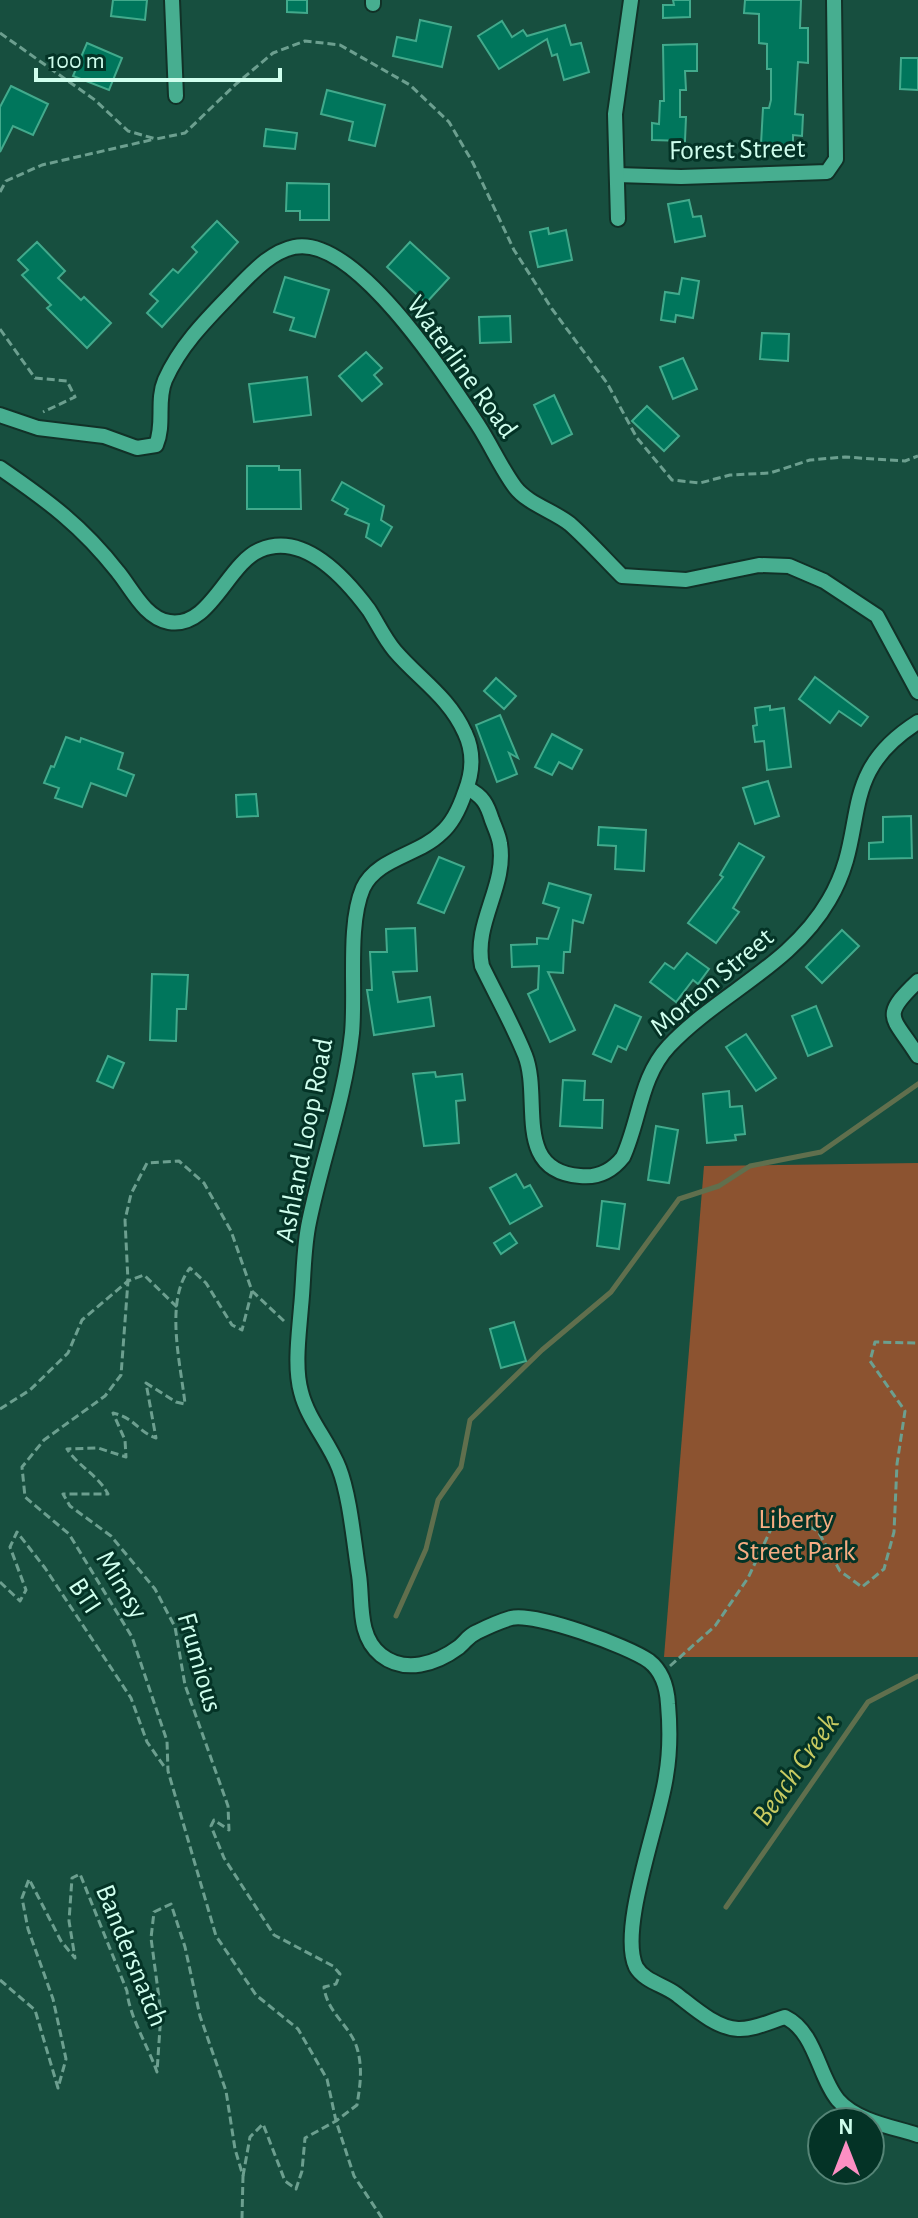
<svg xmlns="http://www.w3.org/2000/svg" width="918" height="2218" font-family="'Alegreya Sans',sans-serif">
	<rect width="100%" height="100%" fill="#174f3f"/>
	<!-- green -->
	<path fill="#8c5330" d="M918,1163v494h-254l40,-491z"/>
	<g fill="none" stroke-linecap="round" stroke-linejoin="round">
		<!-- stream -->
		<g stroke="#606f4d" stroke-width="5">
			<path d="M396,1616l30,-67 12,-49 23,-33 9,-47 72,-70 69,-58 68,-93 40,-13 31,-20 71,-14 97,-68"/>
			<path d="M726,1907l142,-205 50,-26"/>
		</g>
	</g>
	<!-- building -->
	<g fill="#00765c" stroke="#42aa8c" stroke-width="2">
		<path d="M113,0h34l-2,20 -34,-4z"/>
		<path d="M287,0h20v13l-20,-1z"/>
		<path d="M673,0h17v17l-27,1v-13h11z"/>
		<path d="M745,0h56l-1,28h8v35l-10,-1 -3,52 8,1 -1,21 -9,-1v11l-32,-2 2,-36h6l2,-8v-31h-4v-25l-8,-1v-29l-15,-1z"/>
		<path d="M420,20l31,7 -9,40 -49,-11 4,-19 19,4z"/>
		<path d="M502,21l10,16 11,-7 4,6 38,-11 6,20 10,-2 8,29 -25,8 -7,-26 -5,2 -5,-17 -48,30 -21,-33z"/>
		<path d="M87,43l35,15 -13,32 -36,-14z"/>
		<path d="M697,44v27h-12l1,19h-6v27h6l-1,24 -33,-1v-17l7,1 1,-23h4l-1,-56z"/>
		<path d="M901,58h17v32l-18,-1z"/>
		<path d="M11,86l37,18 -15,31 -20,-9 -13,26v-45z"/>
		<path d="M327,90l58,15 -10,41 -26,-6 4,-18 -32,-8z"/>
		<path d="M266,129l31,4 -2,16 -31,-3z"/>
		<path d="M287,183l42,1v36h-29v-9h-14z"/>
		<path d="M689,200l4,17 8,-1 4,20 -30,6 -7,-38z"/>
		<path d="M217,221l21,21 -76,85 -15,-14 11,-12 -8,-7 23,-25 5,4 19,-21 -5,-5z"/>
		<path d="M548,228l1,6 17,-4 6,30 -34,7 -8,-35z"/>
		<path d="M37,242l28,29 -7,7 23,22 3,-3 27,26 -24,25 -40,-40 4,-3 -29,-30 6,-5 -10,-10z"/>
		<path d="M410,242l39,36 -23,25 -39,-36z"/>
		<path d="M285,277l44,13 -14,47 -25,-7 4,-12 -20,-6z"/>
		<path d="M682,278l17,3 -6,37 -17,-3 -1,7 -14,-2 4,-28 14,2z"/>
		<path d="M510,316l1,26 -31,1 -1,-26z"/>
		<path d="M762,333l27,1 -1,27 -28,-2z"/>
		<path d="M366,352l16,16 -8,7 8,9 -20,17 -23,-25z"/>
		<path d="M683,358l14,31 -24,10 -13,-32z"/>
		<path d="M307,377l4,38 -57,7 -5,-38z"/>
		<path d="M554,395l18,39 -20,10 -18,-39z"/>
		<path d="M647,406l32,30 -15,15 -32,-30z"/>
		<path d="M247,466h32v4h21l1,39h-54z"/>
		<path d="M342,482l42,24 -3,14 11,7 -11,19 -15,-9 3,-13 -24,-10 3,-5 -16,-9z"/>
		<path d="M815,677l53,40 -7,9 -22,-15 -9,12 -31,-24z"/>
		<path d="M496,678l20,18 -12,13 -20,-18z"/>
		<path d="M770,706v4l14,-2 7,59 -24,3 -3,-29 -9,1 -2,-16 4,-1 -2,-17z"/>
		<path d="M500,715l18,43 -9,-5 8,21 -20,8 -21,-57z"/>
		<path d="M552,734l30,16 -10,19 -13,-7 -7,13 -17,-8z"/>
		<path d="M66,737l14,5 1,-4 42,15 -5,16 16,6 -8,21 -35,-13 -9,24 -27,-9 4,-10 -15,-5 7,-17 3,1z"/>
		<path d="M768,781l11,35 -24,8 -12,-36z"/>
		<path d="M256,794l2,22 -21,1 -1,-22z"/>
		<path d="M911,816l1,42 -43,1v-16l14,-1v-25z"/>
		<path d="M599,827l47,3 -2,41 -29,-2 1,-23 -18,-1z"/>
		<path d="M739,843l25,14 -31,51 6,4 -23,31 -28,-20 35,-46 -3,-2z"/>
		<path d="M439,857l25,10 -20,46 -26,-10z"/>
		<path d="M549,883l42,12 -8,28 -10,-3 -3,32h-6l-1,21 -15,-1 27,58 -25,12 -22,-48 10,-5 1,-23 -27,1 -1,-22 26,-1v-6l11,1 11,-31 -16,-5z"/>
		<path d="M415,928l2,43 -24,1 5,30 32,-5 4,29 -60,9 -7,-45h5l-2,-38h17l-1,-23z"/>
		<path d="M842,930l17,16 -37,37 -16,-16z"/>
		<path d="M687,953l22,16 -11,15 -5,-4 -17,22 -26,-20 15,-19 9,6z"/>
		<path d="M152,974l36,1 -2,34h-9l-1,32 -26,-1z"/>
		<path d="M615,1005l26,12 -15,33 -8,-4 -7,16 -18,-8z"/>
		<path d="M816,1006l16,40 -24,10 -16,-40z"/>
		<path d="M746,1034l30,44 -20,13 -30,-44z"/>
		<path d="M108,1056l16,7 -11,25 -16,-7z"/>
		<path d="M435,1072l1,5 26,-3 3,26 -9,1 3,42 -35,3 -11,-72z"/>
		<path d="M563,1080l22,1 -1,19h19l-1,28 -42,-2z"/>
		<path d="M729,1091l1,16 12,-1 3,28 -10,1 1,5 -29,3 -4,-49z"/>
		<path d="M656,1126l22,4 -9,53 -21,-3z"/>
		<path d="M516,1174l8,14 6,-3 12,21 -32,18 -20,-36z"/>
		<path d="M602,1201l23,3 -6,45 -22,-3z"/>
		<path d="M510,1233l7,10 -16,11 -7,-11z"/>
		<path d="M514,1322l12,39 -25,7 -11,-39z"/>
	</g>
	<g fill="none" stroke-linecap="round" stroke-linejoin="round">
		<defs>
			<g id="minor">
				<path d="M172,0l4,96"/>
				<path d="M373,0v4"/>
				<path d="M617,175l64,2 146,-5 9,-13 -2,-159"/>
				<path d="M618,219l-3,-105 16,-114"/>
				<path d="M0,415l38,13 66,8 33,12 19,-3c9,-21 0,-44 9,-65 16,-36 44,-63 71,-91 16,-16 34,-37 58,-42 61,-13 154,132 184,178 13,20 23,43 37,62 13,17 39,24 55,37 18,16 35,35 52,52l64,4 73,-15 30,1 35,15 53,35 41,76"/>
				<path d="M0,468c48,33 82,58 118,104 14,17 27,46 51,50 41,7 58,-58 91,-72 44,-19 86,29 109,60 9,14 15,28 26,41 24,28 54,46 70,82 9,19 8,39 0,59 -5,15 -12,31 -24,41 -22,22 -64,25 -78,55 -16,37 -7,102 -11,145 -7,65 -30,126 -43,189 -6,28 -5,57 -8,85 -2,26 -7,60 0,85 7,28 28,50 38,76 11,28 15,76 20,107 4,27 -2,61 22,80 24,19 55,9 78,-8 8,-7 9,-11 18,-15 10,-5 24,-11 34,-14 24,-6 117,28 138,43 13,10 18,26 19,43 2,23 2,49 -2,72 -6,45 -48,153 -30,191 8,14 28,18 40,27 17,13 40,34 62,35 15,1 33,-8 47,-12 31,15 33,59 53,83 18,21 55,27 80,35"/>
				<path d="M467,788c16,8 20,16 25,32 3,8 7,16 8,24 7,42 -27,79 -18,122 14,29 31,59 43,89 17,43 -13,116 55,121 18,2 32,-5 43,-19 17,-37 17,-80 46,-111 50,-53 122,-80 160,-146 42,-71 5,-125 89,-178"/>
				<path d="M918,981c-39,37 -25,35 0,75"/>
			</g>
		</defs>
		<!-- minor casing -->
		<use href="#minor" stroke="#113127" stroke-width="18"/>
		<!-- path -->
		<g stroke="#6c9f8f" stroke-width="3" stroke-dasharray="8 4" stroke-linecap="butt">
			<path d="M0,33l95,67 33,31 28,8 29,-6 51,-49 37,-31 32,-12 35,4 70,40 39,37 24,41 41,87 38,59 55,74 30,55 35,42 28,3 30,-8 40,-2 40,-13 35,-3 60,4 13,-5"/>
			<path d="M0,192l6,-11 36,-16 113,-26"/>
			<path d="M0,329l35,49 32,3 8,16 -32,15"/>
			<path d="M284,1321l-32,-30 -21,-60 -27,-48 -25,-22 -32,2 -16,31 -6,26 3,61 -7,94 -16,21 -61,44 -22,27 3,30 44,37 63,103 35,104 1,30 48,165 40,59 42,34 29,50 9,42 18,55 28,42"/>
			<path d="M0,1409l30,-19 38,-37 14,-33 46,-39 16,-6 33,32"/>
			<path d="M0,1582l20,19 6,-11 -16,-43 7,-15 28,36 86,130 16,44 19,27"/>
			<path d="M670,1666l45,-40 33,-48 24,-51 19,-9 27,13 22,40 22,16 22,-18 10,-37 3,-68 8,-53 -35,-50 5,-19 43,1"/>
			<path d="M0,1980l35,30 23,78 8,-29 -13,-60 -25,-70 -6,-31 7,-19 32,62 14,17 -6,-37 3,-43 8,-4 47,117c2,25 21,55 30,81l4,-59 -10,-75 3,-26 17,-8 14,43 15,69 26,75 9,58 8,27 -1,42"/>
			<path d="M243,2176l7,-39 13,-13 22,57 11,8 6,-18 3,-33 31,-17 21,-16c3,-19 6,-37 0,-57 -7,-23 -30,-35 -33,-61l12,-3 4,-10 -7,-8 -59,-31 -50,-77 -13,-32 3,-6 15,10 -1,-24 -43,-121 -10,-58 -20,-38 -44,-53 -41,-30 -7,-12h45c-10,-19 -29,-27 -41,-45l31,-1 28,9 -1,-17 -12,-27c22,5 24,18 43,25l-10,-55 30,19 9,2c-4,-39 -21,-103 5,-136l16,15 26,42 10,5 10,-39"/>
		</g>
		<!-- minor -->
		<use href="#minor" stroke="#47ae90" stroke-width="14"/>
	</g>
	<g text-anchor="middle" stroke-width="6" stroke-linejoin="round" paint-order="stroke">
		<!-- street labels -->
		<g font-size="28" fill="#cffeed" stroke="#043326">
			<text transform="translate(737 148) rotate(-1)" y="10">Forest Street</text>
			<text transform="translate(463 366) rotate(54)" y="10">Waterline Road</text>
			<text transform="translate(711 981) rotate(-40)" y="10">Morton Street</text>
			<text transform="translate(303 1140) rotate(-79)" y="10">Ashland Loop Road</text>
			<text transform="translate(123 1584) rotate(59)" y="10">Mimsy</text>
			<text transform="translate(86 1595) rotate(57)" y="10">BTI</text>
			<text transform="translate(201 1662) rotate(74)" y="10">Frumious</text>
			<text transform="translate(133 1955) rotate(68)" y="10">Bandersnatch</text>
		</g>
		<!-- park labels -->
		<g font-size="28" fill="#f7ad83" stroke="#043326">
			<text x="796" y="1528">Liberty<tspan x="796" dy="32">Street Park</tspan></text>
		</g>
		<!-- water labels -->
		<g font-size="30" font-style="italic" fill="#c7ca61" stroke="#043326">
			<text transform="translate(795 1769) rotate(-55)" y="10">Beach Creek</text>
		</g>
	</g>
	<!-- north arrow -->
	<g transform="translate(846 2146)"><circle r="38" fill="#043326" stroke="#558476" stroke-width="2"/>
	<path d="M0-6L14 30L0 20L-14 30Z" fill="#fc8fc3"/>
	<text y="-12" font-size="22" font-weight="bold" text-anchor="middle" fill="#cffeed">N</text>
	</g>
	<!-- scale -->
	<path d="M36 68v12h244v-12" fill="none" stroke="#cffeed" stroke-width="4"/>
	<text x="48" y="68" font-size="24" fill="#cffeed" stroke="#043326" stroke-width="6" paint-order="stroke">100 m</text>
</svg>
